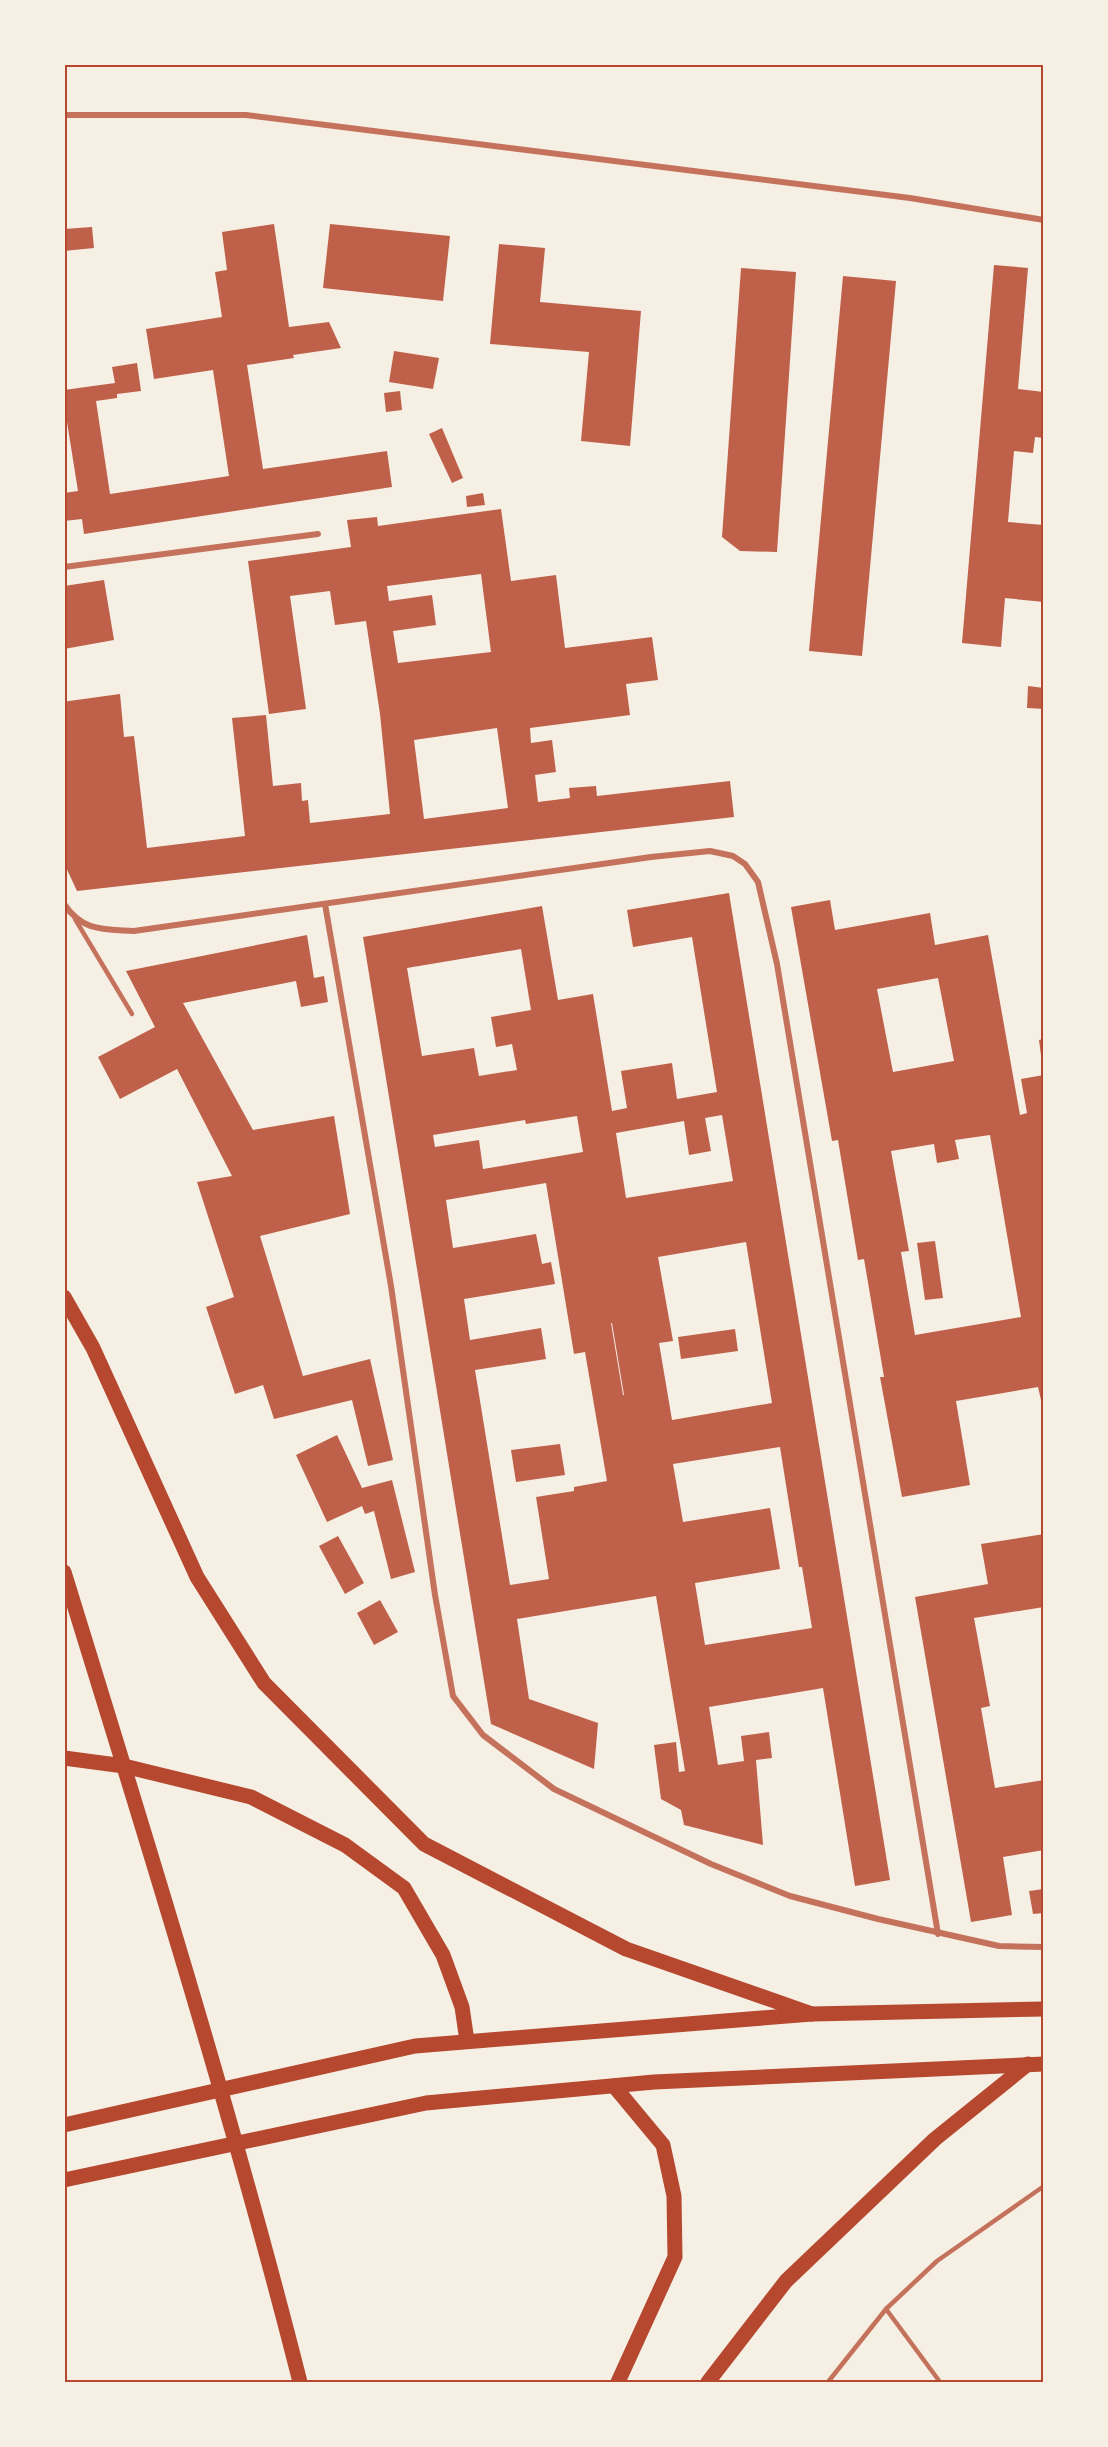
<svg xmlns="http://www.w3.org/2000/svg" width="1108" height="2447" font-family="'Source Sans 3',sans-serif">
	<rect width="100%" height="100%" fill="#f6efe4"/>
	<!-- building -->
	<g fill="#bf614a" fill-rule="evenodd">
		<path d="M274,224l15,103 40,-5 12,26 -48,7 1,3 -47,7 16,104 124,-18 5,36 -308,47 -2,-15 -18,2v-28l14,-2 -11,-69h-3v-32l51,-7 -3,-16 25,-4 4,28 -24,3v4l-21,3 14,93 119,-18 -16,-106 -59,9 -8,-50 76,-12 -7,-45 12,-2 -5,-38z"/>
		<path d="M330,224l120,12 -7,65 -120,-13z"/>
		<path d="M92,227l2,21 -30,3v-22z"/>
		<path d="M499,244l46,4 -5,54 101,9 -11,135 -49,-5 8,-89 -99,-8z"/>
		<path d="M994,265l34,3 -10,121 26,3v46l-9,-1 -2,16 -19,-2 -6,71 36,3v77l-39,-4 -4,49 -39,-4z"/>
		<path d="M741,268l55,4 -19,280 -37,-1 -18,-14z"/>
		<path d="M843,276l53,5 -34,375 -53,-5z"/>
		<path d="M394,351l45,7 -6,31 -44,-7z"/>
		<path d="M400,391l2,19 -16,2 -2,-19z"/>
		<path d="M442,428l21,50 -11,5 -23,-49z"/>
		<path d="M483,493l2,12 -18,2 -1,-11z"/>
		<path d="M501,509l10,72 45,-6 9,73 87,-11 6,43 -32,4 4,31 -100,13 1,15 21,-3 4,32 -21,3 3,27 32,-4 -1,-10 27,-2 1,10 133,-15 4,36 -657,74 -13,-28v-161l5,-1 51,-7 4,43 10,-1 13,112 98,-12 -13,-118 34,-3 7,71 28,-3 1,18 6,-1 2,23 80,-9 -10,-100 -14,-93 -31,4 -5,-34 -40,5 16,113 -37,5 -21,-153 103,-14 -4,-27 30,-3 1,9zM481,574l10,78 -93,11 -5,-32 43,-6 -4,-30 -43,6 -2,-15zM497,728l11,80 -84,11 -10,-79z"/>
		<path d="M104,580l10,60 -50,9v-63z"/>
		<path d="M1028,686l16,2v21l-17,-1z"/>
		<path d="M729,893l161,987 -35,6 -32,-198 -114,19 9,58 26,-4 -3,-25 28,-4 3,26 -16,2 7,85 -79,-20 -3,-15 -20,-11 -7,-54 22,-3 3,30 6,-1 -29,-175 -139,23 12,80 69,24 -4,46 -103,-45 -128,-787 179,-31 16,94 35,-6 19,117 15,-3 -6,-37 51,-8 5,36 40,-7 -25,-155 -59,10 -6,-37zM521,949l10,61 -40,7 5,30 16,-3 5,26 -38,6 -5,-28 -52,8 -15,-88zM722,1115l11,66 -107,17 -10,-65 68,-12 5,34 22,-4 -6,-33zM577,1116l6,36 -100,17 -4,-29 -44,7 -2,-12 92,-15 1,4zM546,1183l28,171 11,-2 22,129 -33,6v4l-38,6 13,82 -39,6 -35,-215 71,-11 -5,-31 -71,12 -6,-41 91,-15 -4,-22 -9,2 -6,-30 -83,14 -7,-48zM746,1242l26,161 -100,17 -13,-77 14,-2 -15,-84zM611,1323h1l12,72h-1zM780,1447l19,120h3l10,61 -107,17 -10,-62 85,-14 -10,-61 -87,14 -10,-58z"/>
		<path d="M830,900l5,30 95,-17 5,32 53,-10 32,180 7,-2 -6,-34 23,-4v338l-6,-26 -82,14 14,84 -68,12 -22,-120h4l-20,-118 -6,1 -20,-120 -6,1 -41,-234zM938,978l16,83 -61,11 -16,-83zM990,1135l31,182 -106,18 -14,-83 8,-1 -18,-100 43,-7 3,19 22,-4 -4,-19z"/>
		<path d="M307,935l7,43 10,-2 4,26 -27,5 -5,-26 -113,22 70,127 81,-14 16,98 -90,22 43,140 67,-17 23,101 -25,6 -16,-66 -78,19 -11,-34 -28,9 -29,-87 28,-10 -37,-115 35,-6 -55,-107 -57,30 -22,-42 57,-30 -29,-56z"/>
		<path d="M1044,1039v23l-2,1 -3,-23z"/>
		<path d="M935,1241l8,57 -18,2 -8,-57z"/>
		<path d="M735,1329l3,22 -57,8 -3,-22z"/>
		<path d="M337,1435l25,53 30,-8 23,92 -24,7 -17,-68 -9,3 -3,-8 -35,16 -31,-67z"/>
		<path d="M560,1444l5,31 -49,7 -5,-32z"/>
		<path d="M1044,1534v73l-70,11 16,88 -9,2 14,80 49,-8v70l-41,7 9,58 -41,7 -56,-325 73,-13 -7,-40z"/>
		<path d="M338,1536l26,47 -19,11 -26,-48z"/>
		<path d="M380,1600l18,32 -24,13 -17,-32z"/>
		<path d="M1044,1889v24l-11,1 -4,-23z"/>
	</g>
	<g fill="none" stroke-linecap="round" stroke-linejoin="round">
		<!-- service -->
		<g stroke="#c5725c" stroke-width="4.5">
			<path d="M75,919l57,95"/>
			<path d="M886,2309l54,73"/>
			<path d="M828,2382l58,-73 51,-48 107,-75"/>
		</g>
		<!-- minor -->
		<g stroke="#c5725c" stroke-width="6">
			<path d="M64,115h182l664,83 134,22"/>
			<path d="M64,567l254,-33"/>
			<path d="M64,904c19,28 39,25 70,27l517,-74 59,-6 23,5 12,8 13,18 19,82 161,970"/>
			<path d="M325,904l66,382 44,309 18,101 30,39 71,54 157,75 79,32 88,23 121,27 45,1"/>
		</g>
		<!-- primary -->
		<g stroke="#b5482f" stroke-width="15">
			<path d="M64,1297l29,51 104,229 67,106 160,161 202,105 186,65"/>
			<path d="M64,1572c83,269 167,538 236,810"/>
			<path d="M64,1758l60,8 127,31 94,48 59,43 39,67 19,52 5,34"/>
			<path d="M614,2086l49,59 11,51 1,61 -57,125"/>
			<path d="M64,2125l351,-79 397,-32 232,-5"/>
			<path d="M64,2180l362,-77 228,-21 390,-18"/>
			<path d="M708,2382l78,-101 149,-142 93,-75"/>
		</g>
	</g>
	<!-- border -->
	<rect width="1108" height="2447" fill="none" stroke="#f6efe4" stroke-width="132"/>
	<rect x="66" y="66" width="976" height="2315" fill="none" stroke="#b5482f" stroke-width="2"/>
</svg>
